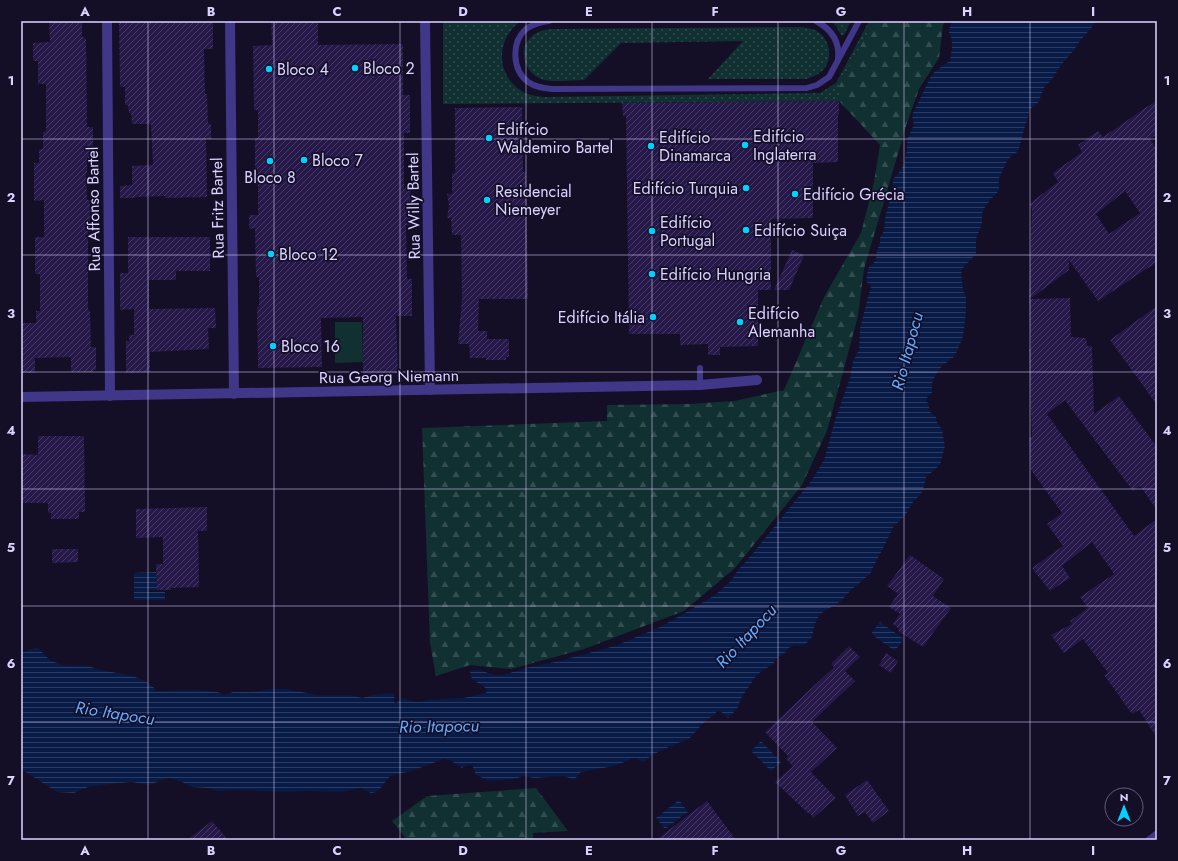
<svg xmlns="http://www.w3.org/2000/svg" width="1178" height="861" font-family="Jost,sans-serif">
	<defs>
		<pattern id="forest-firs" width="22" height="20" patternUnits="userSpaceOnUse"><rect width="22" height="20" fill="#113031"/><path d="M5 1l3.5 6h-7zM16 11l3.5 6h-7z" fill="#334d50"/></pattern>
		<pattern id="park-dots" width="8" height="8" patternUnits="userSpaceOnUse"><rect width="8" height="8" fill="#113031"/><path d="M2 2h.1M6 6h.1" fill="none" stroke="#334d50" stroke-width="1.8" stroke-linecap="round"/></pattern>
		<pattern id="water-rules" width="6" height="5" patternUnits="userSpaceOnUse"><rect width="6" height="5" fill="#081a46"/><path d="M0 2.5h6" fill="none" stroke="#2b3a62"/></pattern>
		<pattern id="building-hatch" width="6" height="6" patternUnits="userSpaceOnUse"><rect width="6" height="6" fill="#261949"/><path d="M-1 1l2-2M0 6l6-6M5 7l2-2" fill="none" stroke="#453a64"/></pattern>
	</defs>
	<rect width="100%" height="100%" fill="#140e27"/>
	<!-- grass -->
	<path fill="#113031" d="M335,322h27l1,40 -28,1z"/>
	<!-- forest -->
	<g fill="url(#forest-firs)">
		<path d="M874,21h72l-3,4 -4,33 -20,31 -12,34 -43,146 -6,47 -31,115 -25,54 -67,83 -51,43 -100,38 -73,20 -41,-4 -34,11 -6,-33 -8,-215 185,-7v-16l81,-1 46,-3 50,-11 40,-93 37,-64 13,-51 6,-37 -41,-44v-15z"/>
		<path d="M536,788l32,43 -35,2v7h-126l-15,-19 35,-25z"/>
	</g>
	<!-- park -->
	<g fill="url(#park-dots)">
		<path d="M443,21h78c-26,18 -26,56 4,72 5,2 12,3 18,4l277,-4 16,-10 33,-62h5l-35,65v15l-396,3z"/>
		<path d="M831,21h20l-7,14h-3l-5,-9z"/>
		<path d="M802,27c3,1 7,1 10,2 17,5 23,28 11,41 -5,5 -11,7 -17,9h-98l35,-38 -122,2 -37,37c-13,0 -31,3 -43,-1 -17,-7 -24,-30 -9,-43 6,-5 12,-6 20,-7z"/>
	</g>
	<!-- water -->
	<g fill="url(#water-rules)">
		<path d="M953,21h144l-17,20 -6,9 -13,15 -8,13 -9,10 -6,15 -8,6 -11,39 -2,4 -9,7 -9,19v11l-2,4 -7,7 -6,9 -2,5v10l-6,15v15l-14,15 -1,5 2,16 3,6v15l-3,26 -8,19 -13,10 -6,8 -4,9v10l-4,3 -2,5 4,4 -2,5 8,7 1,5 5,8 3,16 -5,19 -14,12 -3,13 -3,5 -7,7 -8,14 -11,10 -24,48 -19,16 -10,11 -21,13 -5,10 -3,13 -8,9 -9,-1 -5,2 -7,8 -5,2 -6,8 -9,5 -7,6 -14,21 -5,12 -9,9 -8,-7 -4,1v2l-10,6 -17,19 -14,5 -23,11 -8,7 -10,-4 -20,8 -33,6 -7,8 -10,-4 -30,2 -10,-2 -10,3 -25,2 -13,-6 -4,-10h-5l-5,3 -12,-8 -6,-1 -33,12 -21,5 -10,13 -4,3 -5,1 -10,-5 -19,4 -36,-1 -22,1 -42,-2 -25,1 -9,-3 -16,-1 -14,-7 -10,-2 -19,7 -17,-3 -14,1 -30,4 -14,6 -17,-1 -36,-23v-116l13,-5h4c6,6 11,13 19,15 9,4 19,2 28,2 4,1 8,3 12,4 15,4 52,6 59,22l42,-1 20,2 6,3 9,-3h17l23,-3h13l31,6h34l11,3 11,-3 19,-2c4,3 2,5 2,9l2,1 8,-5c8,3 14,6 22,2l38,-2 22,-5 1,-2v-2l-15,-10 -2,-7 1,-2h9l13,5h10l27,-8 25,-5 60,-16 45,-19 30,-17 25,-15 16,-14 7,-11 16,-18 58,-72 12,-20 11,-40 15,-42 3,-17 6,-11 1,-22 11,-42 -5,-5 2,-13 4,-3 4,-6 1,-9 3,-7v-6l4,-6 1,-13 7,-27 1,-12 5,-5 6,-10 3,-14v-11l7,-14 -2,-10 18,-37 5,-7 15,-10c1,-6 2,-12 2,-18 -1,-12 -7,-8 1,-22z"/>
		<path d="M156,572l1,18h-10v2h18v8h-31v-27z"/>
		<path d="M880,622l24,17 -9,12 -24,-17z"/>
		<path d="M761,741l20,21 -10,9 -20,-20z"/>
		<path d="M679,800l9,12 -23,17 -9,-11z"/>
	</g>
	<!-- building -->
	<g fill="url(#building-hatch)" fill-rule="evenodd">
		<path d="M49,21h33v15l4,3 1,88h6v31h-6v15h-1l1,27h3v32h-2v78h2l1,37h5v23h-3v2h-22v-15l-36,1v15h-14v-50h15v-12h4v-37h-5v-37h9v-37l-10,1v-38h5v-14h4v-17l3,-1v-47h-8v-23h-5v-18l17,-1z"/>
		<path d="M119,21h94v28h-9l1,45h2l1,30h3v15h-5l1,58 -42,1v-2l-30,1v1h-15v-12l12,-1v-19l21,-1 -2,-41h-19l-1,-11h-2l-1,-8h-3v-18h-5z"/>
		<path d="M271,21h47v24l85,-1v51h7v38h-6v55h7v37h-5l1,54h5v37h-16l2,57 -35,1v-57l-42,1 1,49 -64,1 -1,-61 2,-1v-29h-3l-1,-49 -6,1v-14h9v-31h-3v-46h3v-28h-4l-1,-64 19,-1z"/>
		<path d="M1157,100v34l-7,5 7,11v112l-59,39 -29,-41v10l-39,29 40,-1 1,39 15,1 1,8h5l2,68 25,-18 38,51v63l-17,-24 -7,5 -68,-91 -18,14 87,122 23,-17v219l-18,-28 -7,4 -28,-39 4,-2 -25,-34 -19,14 -13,-18 21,-11 -2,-3 18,-13 -8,-11 34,-23 -22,-32 -30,24 8,12 -20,13 -18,-23 31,-22 -16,-22 15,-11 -31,-43 -2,-33h3l-3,-88h2l-2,-50 3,-90 -3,-5 29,-22 -5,-9 29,-21 -4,-7 20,-14 5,6zM1125,191l15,22 -31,21 -13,-20z"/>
		<path d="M839,101v14h-1v47l-25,1v55l-42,1v71h-13v56l-38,1v8h-12v-11l-28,1v-11h-51l-3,-218h-3l-1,-13z"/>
		<path d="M522,107l1,65h3l2,127h-49l-1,32h9v8h22v18h-3v3h-20v-2h-16l-1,-14h-11l4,-46 -1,-63h-9l-1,-17h-4l2,-12 -2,-12h5v-21h3v-65z"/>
		<path d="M128,237h82v34h-34v9h-27v29l66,-1 1,20h-8l1,21 -59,3v20l-24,1v-32h3v-6h5v-26l-14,1v-37h8z"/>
		<path d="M792,250l12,5 -15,35h-15z"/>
		<path d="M1157,306v99l-47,-65z"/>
		<path d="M38,436h46l1,76h-6v7h-28v-6h-3v-10h-27v-49l17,1z"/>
		<path d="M207,507v24h-9l1,56 -28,1v2h-14l-1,-26h7v-27l-27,1v-29z"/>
		<path d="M52,549h26v13l-26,1z"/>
		<path d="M910,555l34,24 -11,17 18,12 -28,39 -25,-16 1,-2 -6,-5 7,-10 -11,-7 9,-13 -11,-8z"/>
		<path d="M849,646l11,11 -15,14 10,10 -43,41 25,26 -26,24 25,26 -23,20 -3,-5 -1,1 -34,-32 18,-16 -7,-7 2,-3 -23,-24 69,-65 -3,-3z"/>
		<path d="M886,653l12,8 -7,12 -12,-8z"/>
		<path d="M867,780l22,31 -16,12 -8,-11 -7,4 -13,-21z"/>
		<path d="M707,801l29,39h-80z"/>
		<path d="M212,821l16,19h-41z"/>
	</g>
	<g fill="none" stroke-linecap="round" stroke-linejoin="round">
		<!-- service -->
		<g stroke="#403788" stroke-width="6">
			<path d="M549,21c-8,1 -16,3 -23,8 -15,13 -14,41 2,53 7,5 15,6 24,7l255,-1 10,-3 12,-8 30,-56"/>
			<path d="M816,21c15,8 24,20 22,38"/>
			<path d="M700,368v17"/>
			<path d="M1148,840l9,-7"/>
		</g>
		<!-- minor -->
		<g stroke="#403788" stroke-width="10">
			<path d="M107,21l3,375"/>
			<path d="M230,21l4,373"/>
			<path d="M425,21l5,369"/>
			<path d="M21,397l679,-12 57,-5"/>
		</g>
	</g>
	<!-- grid -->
	<path fill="none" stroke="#dcd4ff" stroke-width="1" stroke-opacity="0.55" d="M148,21v819M274,21v819M400,21v819M526,21v819M652,21v819M778,21v819M904,21v819M1030,21v819M21,139h1136M21,255h1136M21,372h1136M21,489h1136M21,606h1136M21,722h1136"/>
	<!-- markers -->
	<g fill="#00d2ff" stroke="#140e27" stroke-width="1.5">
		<circle cx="355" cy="68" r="4"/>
		<circle cx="269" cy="69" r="4"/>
		<circle cx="489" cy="138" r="4"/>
		<circle cx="745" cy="145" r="4"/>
		<circle cx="651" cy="146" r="4"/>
		<circle cx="304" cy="160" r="4"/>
		<circle cx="270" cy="161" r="4"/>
		<circle cx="746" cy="188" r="4"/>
		<circle cx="795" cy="194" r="4"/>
		<circle cx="487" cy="200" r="4"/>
		<circle cx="746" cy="230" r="4"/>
		<circle cx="652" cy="231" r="4"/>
		<circle cx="271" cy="254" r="4"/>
		<circle cx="652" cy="274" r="4"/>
		<circle cx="653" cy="317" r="4"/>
		<circle cx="740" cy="322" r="4"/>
		<circle cx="273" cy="346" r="4"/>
	</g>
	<g text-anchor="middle" stroke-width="3.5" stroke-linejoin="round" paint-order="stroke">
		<!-- poi labels -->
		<g font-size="16" fill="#dcd4ff" stroke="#140e27" text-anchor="start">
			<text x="363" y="74">Bloco 2</text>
			<text x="277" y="75">Bloco 4</text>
			<text x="497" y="135">Edifício<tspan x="497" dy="18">Waldemiro Bartel</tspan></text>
			<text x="753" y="142">Edifício<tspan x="753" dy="18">Inglaterra</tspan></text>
			<text x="659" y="143">Edifício<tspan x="659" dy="18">Dinamarca</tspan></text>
			<text x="312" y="166">Bloco 7</text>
			<text x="270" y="183" text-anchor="middle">Bloco 8</text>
			<text x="738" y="194" text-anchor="end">Edifício Turquia</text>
			<text x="495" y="197">Residencial<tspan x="495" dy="18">Niemeyer</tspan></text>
			<text x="803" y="200">Edifício Grécia</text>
			<text x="660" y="228">Edifício<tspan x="660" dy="18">Portugal</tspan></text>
			<text x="754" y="236">Edifício Suiça</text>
			<text x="279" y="260">Bloco 12</text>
			<text x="660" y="280">Edifício Hungria</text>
			<text x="748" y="319">Edifício<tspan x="748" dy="18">Alemanha</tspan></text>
			<text x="645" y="323" text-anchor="end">Edifício Itália</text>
			<text x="281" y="352">Bloco 16</text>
		</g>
		<!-- street labels -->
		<g font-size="16" fill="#dcd4ff" stroke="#140e27">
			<text transform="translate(413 206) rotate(-91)" y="6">Rua Willy Bartel</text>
			<text transform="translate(217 208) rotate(-91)" y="6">Rua Fritz Bartel</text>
			<text transform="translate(93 209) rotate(-91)" y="6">Rua Affonso Bartel</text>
			<text transform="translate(389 376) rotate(-1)" y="6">Rua Georg Niemann</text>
		</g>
		<!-- water labels -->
		<g font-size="17" font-style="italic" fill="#62aaff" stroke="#140e27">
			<text transform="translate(907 351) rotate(-75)" y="6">Rio Itapocu</text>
			<text transform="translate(746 636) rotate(-47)" y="6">Rio Itapocu</text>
			<text transform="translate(115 713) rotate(9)" y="6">Rio Itapocu</text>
			<text transform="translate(439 726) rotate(-1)" y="6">Rio Itapocu</text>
		</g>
	</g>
	<!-- border -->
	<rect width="1178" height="861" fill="none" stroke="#140e27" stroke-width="44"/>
	<!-- north arrow -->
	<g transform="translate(1124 807)"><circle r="19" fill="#140e27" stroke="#645d7d"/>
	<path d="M0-3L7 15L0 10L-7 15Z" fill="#00d2ff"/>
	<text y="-6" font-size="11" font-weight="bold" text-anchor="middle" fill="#dcd4ff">N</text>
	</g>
	<rect x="22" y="22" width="1134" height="817" fill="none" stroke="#dcd4ff" stroke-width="1.5"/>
	<g font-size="13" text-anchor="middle" font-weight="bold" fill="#dcd4ff">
		<text x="85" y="16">A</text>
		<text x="211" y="16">B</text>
		<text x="337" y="16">C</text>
		<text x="463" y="16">D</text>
		<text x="589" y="16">E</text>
		<text x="715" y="16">F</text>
		<text x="841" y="16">G</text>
		<text x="967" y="16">H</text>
		<text x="1093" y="16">I</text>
		<text x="11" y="85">1</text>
		<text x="1167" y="85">1</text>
		<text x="11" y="202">2</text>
		<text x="1167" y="202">2</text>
		<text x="11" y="318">3</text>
		<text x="1167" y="318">3</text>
		<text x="11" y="435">4</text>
		<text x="1167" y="435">4</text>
		<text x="11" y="552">5</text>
		<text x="1167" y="552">5</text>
		<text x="11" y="668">6</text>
		<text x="1167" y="668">6</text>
		<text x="11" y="785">7</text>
		<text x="1167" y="785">7</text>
		<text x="85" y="855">A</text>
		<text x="211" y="855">B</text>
		<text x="337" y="855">C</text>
		<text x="463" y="855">D</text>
		<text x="589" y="855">E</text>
		<text x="715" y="855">F</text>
		<text x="841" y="855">G</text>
		<text x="967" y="855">H</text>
		<text x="1093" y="855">I</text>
	</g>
</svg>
